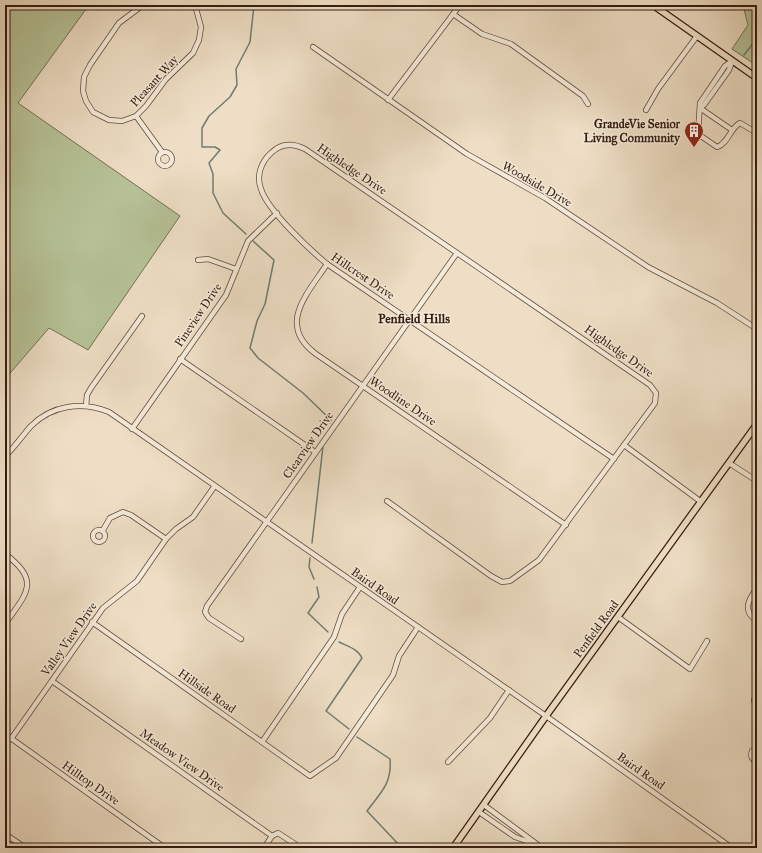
<svg xmlns="http://www.w3.org/2000/svg" width="762" height="853" font-family="'IM FELL Great Primer',serif">
	<rect width="100%" height="100%" fill="#eedec5"/>
	<filter id="stains"><feTurbulence type="fractalNoise" baseFrequency=".005" numOctaves="4"/><feColorMatrix values="0 0 0 0 .2 0 0 0 0 .09 0 0 0 0 .02 0 0 0 .5 -.17"/></filter>
	<radialGradient id="worn" r=".72"><stop offset=".6" stop-color="#630" stop-opacity="0"/><stop offset="1" stop-color="#630" stop-opacity=".3"/></radialGradient>
	<!-- green -->
	<g fill="#b6c297" stroke="#766f54">
		<path d="M5,5h84l-71,98 162,113 -92,134 -39,-22 -44,51z"/>
		<path d="M743,5h14v53l-4,5 -21,-14 16,-24z"/>
	</g>
	<g fill="none" stroke-linecap="round" stroke-linejoin="round">
		<!-- stream -->
		<g stroke="#717c72" stroke-width="1.5">
			<path d="M744,55l13,-17"/>
			<path d="M246,234l-23,-21 -10,-20v-19l-4,-11 11,-13 -5,-3h-13v-19l7,-12 21,-19 7,-12 -1,-16 14,-27 4,-37"/>
			<path d="M253,241l21,19 -9,44 -8,17 -7,27 8,10 45,35 28,27 -1,3"/>
			<path d="M312,543l11,-97"/>
			<path d="M310,558l-1,9 5,12"/>
			<path d="M317,587l2,10 -11,16 20,19"/>
			<path d="M339,642c8,4 19,7 23,16l-36,53 23,18"/>
			<path d="M357,737l33,22c2,25 -9,33 -23,52l35,37"/>
		</g>
		<defs>
			<g id="minor">
				<path d="M143,5l-24,18 -29,42 -6,12 -1,14 3,10 7,11 16,8 13,1 14,-5 10,-10 20,-27 27,-26 6,-13 2,-13 -6,-22"/>
				<path d="M453,14l29,20 29,10 72,52 5,8"/>
				<path d="M313,47l154,107 78,44 103,69 69,36 40,26"/>
				<path d="M732,61l-7,5 -25,37 -2,31 19,13c11,-3 13,-19 23,-24l17,10"/>
				<path d="M388,100l72,-95"/>
				<path d="M701,107l3,-2 25,-35 3,-9"/>
				<path d="M700,108l32,22"/>
				<path d="M646,110l12,-21 39,-53"/>
				<path d="M136,116l26,36"/>
				<circle cx="165" cy="159" r="7"/>
				<path d="M198,260l10,-1 28,10"/>
				<path d="M327,264c-19,29 -51,61 -11,90l250,171"/>
				<path d="M180,359l135,93"/>
				<path d="M86,406l1,-11 4,-7 51,-72"/>
				<path d="M132,429l94,-134 22,-54 29,-28"/>
				<path d="M624,445l76,56"/>
				<path d="M5,456c10,-9 17,-20 26,-30 21,-21 51,-25 78,-14l437,304 186,132"/>
				<path d="M729,463l28,18"/>
				<path d="M387,501l104,75 11,6 8,-1 29,-21 116,-157 1,-10 -6,-8 -345,-236c-12,-6 -24,-6 -34,4 -10,9 -15,23 -10,36 7,22 48,60 66,75l287,195"/>
				<circle cx="99" cy="536" r="6"/>
				<path d="M103,530l7,-12 13,-6 8,3 35,24"/>
				<path d="M5,554c37,27 21,40 0,70"/>
				<path d="M757,588c-9,12 -15,23 0,33"/>
				<path d="M618,617l72,52 17,-28"/>
				<path d="M92,622l218,154 26,-18 57,-83 6,-19 19,-29"/>
				<path d="M241,639l-32,-21 -4,-6 2,-6 250,-353"/>
				<path d="M52,681l220,155"/>
				<path d="M757,692l-3,8 3,11"/>
				<path d="M5,734l160,114"/>
				<path d="M11,739l92,-131 34,-27 29,-42 10,-10 17,-12 21,-30"/>
				<path d="M262,742l72,-105 8,-23 18,-27"/>
				<path d="M757,748l-5,3c-2,5 0,9 5,11"/>
				<path d="M448,762l42,-44 19,-28"/>
				<path d="M484,805l58,43"/>
				<path d="M479,812l36,25 20,7"/>
				<path d="M5,834l21,14"/>
				<path d="M5,844l5,-6"/>
				<path d="M264,848l8,-12 6,-3 23,15"/>
			</g>
			<g id="major">
				<path d="M653,5l104,73"/>
				<path d="M453,848l93,-132 211,-292"/>
			</g>
		</defs>
		<!-- minor casing -->
		<use href="#minor" stroke="#634c3e" stroke-width="6"/>
		<!-- major casing -->
		<use href="#major" stroke="#351c11" stroke-width="8"/>
		<!-- minor -->
		<use href="#minor" stroke="#f4ead9" stroke-width="4.5"/>
		<!-- major -->
		<use href="#major" stroke="#eedec5" stroke-width="5.5"/>
	</g>
	<!-- icons -->
	<defs>
		<symbol id="building-pin" viewBox="-11 -11 22 30"><path d="M0 17L-7.5 6A9.5 9.5 0 1 1 7.5 6Z" fill="#8f2418" stroke="#f4ead9"/><path d="M-4-6H4V6H1V3H-1V6H-4ZM-2.5-4.3h1.7v1.8h-1.7ZM.8-4.3h1.7v1.8H.8ZM-2.5-1h1.7V.8h-1.7ZM.8-1h1.7V.8H.8Z" fill="#fff"/></symbol>
	</defs>
	<g fill-rule="evenodd">
		<use href="#building-pin" x="683" y="120" width="22" height="30"/>
	</g>
	<g text-anchor="middle" stroke-width="3" stroke-linejoin="round" paint-order="stroke">
		<!-- street labels -->
		<g font-size="12" fill="#351c11" stroke="#f4ead9">
			<text transform="translate(154 81) rotate(-48)" y="4">Pleasant Way</text>
			<text transform="translate(352 169) rotate(34)" y="4">Highledge Drive</text>
			<text transform="translate(537 184) rotate(30)" y="4">Woodside Drive</text>
			<text transform="translate(363 276) rotate(34)" y="4">Hillcrest Drive</text>
			<text transform="translate(198 315) rotate(-56)" y="4">Pineview Drive</text>
			<text transform="translate(619 351) rotate(35)" y="4">Highledge Drive</text>
			<text transform="translate(403 401) rotate(34)" y="4">Woodline Drive</text>
			<text transform="translate(308 445) rotate(-55)" y="4">Clearview Drive</text>
			<text transform="translate(375 586) rotate(35)" y="4">Baird Road</text>
			<text transform="translate(596 629) rotate(-54)" y="4">Penfield Road</text>
			<text transform="translate(69 639) rotate(-55)" y="4">Valley View Drive</text>
			<text transform="translate(207 691) rotate(35)" y="4">Hillside Road</text>
			<text transform="translate(182 760) rotate(35)" y="4">Meadow View Drive</text>
			<text transform="translate(641 771) rotate(35)" y="4">Baird Road</text>
			<text transform="translate(91 783) rotate(35)" y="4">Hilltop Drive</text>
		</g>
		<!-- poi labels -->
		<g font-size="12" font-weight="bold" fill="#351c11" stroke="#f4ead9" text-anchor="end">
			<text x="680" y="128">GrandeVie Senior<tspan x="680" dy="14">Living Community</tspan></text>
		</g>
		<!-- neighbourhood labels -->
		<g font-size="13" font-weight="bold" fill="#351c11" stroke="#f4ead9">
			<text x="414" y="323">Penfield Hills</text>
		</g>
	</g>
	<!-- margin -->
	<rect width="762" height="853" fill="none" stroke="#eedec5" stroke-width="20"/>
	<rect x="6" y="6" width="750" height="841" fill="none" stroke="#351c11" stroke-width="2"/>
	<rect x="10" y="10" width="742" height="833" fill="none" stroke="#351c11"/>
	<rect width="100%" height="100%" filter="url(#stains)"/>
	<rect width="100%" height="100%" fill="url(#worn)"/>
</svg>
